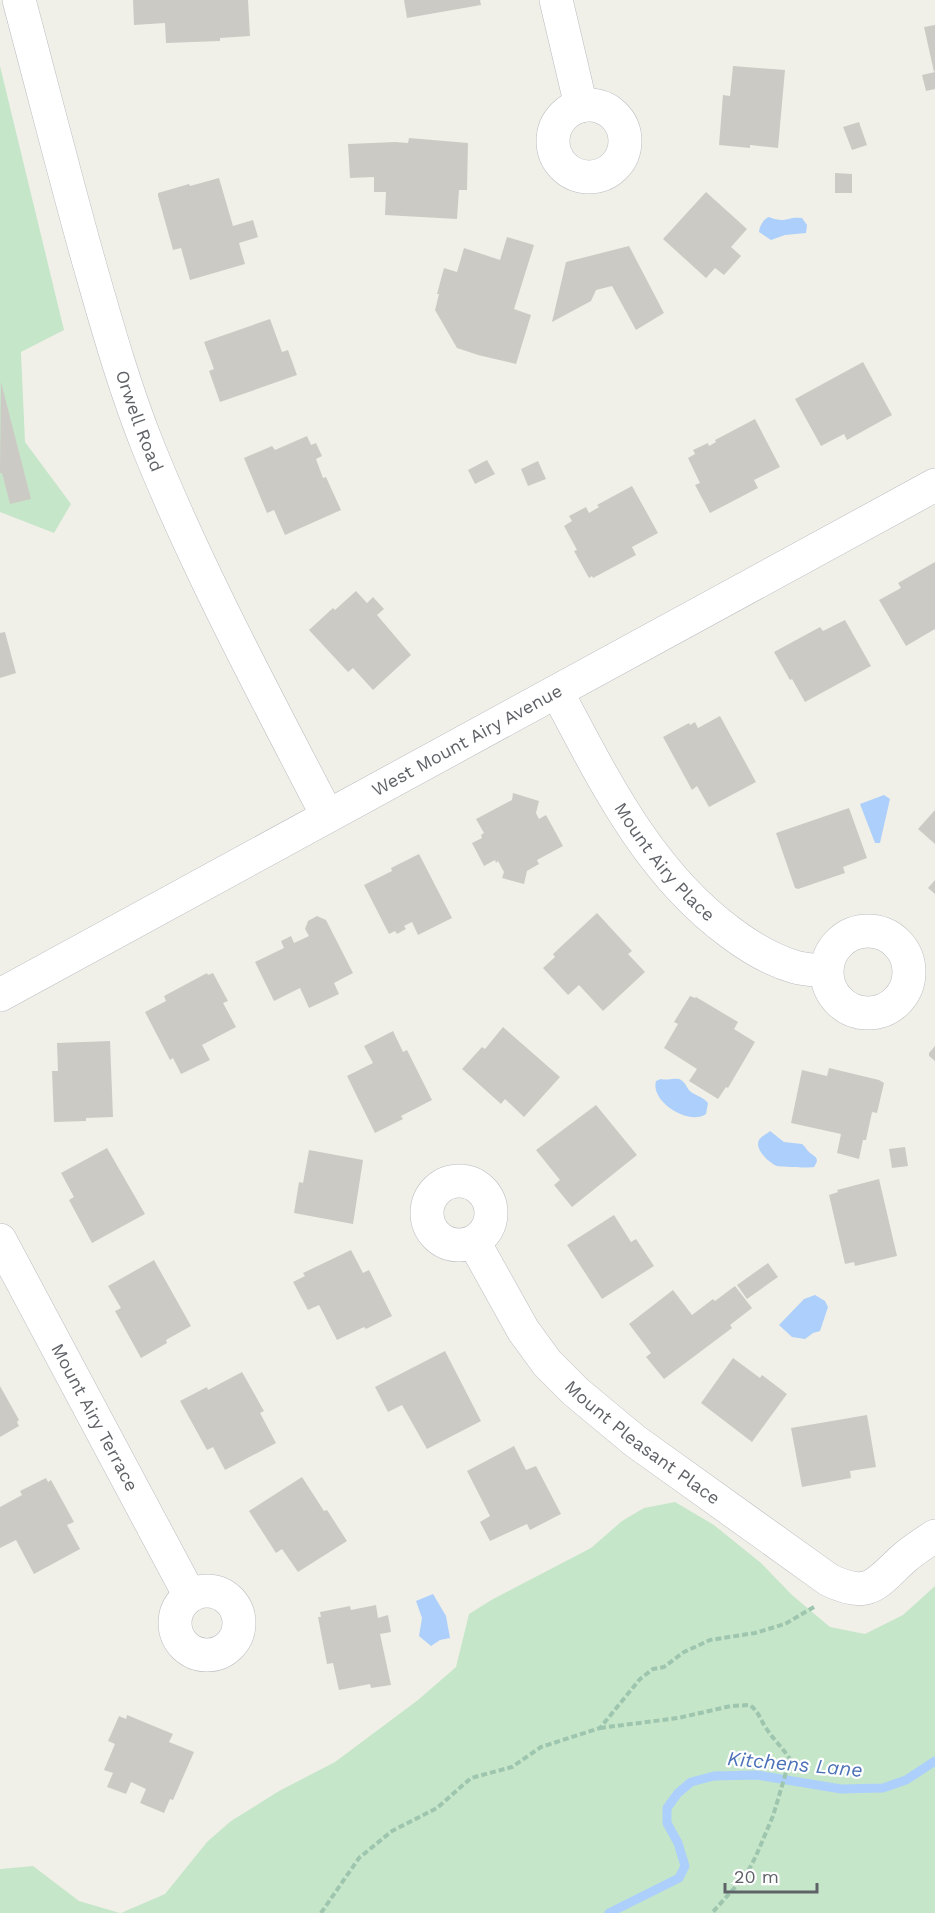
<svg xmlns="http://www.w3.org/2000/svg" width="935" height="1913" font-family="'Work Sans',sans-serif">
	<rect width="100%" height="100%" fill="#f0f0e8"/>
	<!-- green -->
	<g fill="#c6e6ca">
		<path d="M0,66l64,264 -43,22 4,90 46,62 -17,29 -54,-21z"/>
		<path d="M675,1502l39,23 47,38 31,32 38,32 35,7 38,-19 32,-29v327h-814l44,-19 42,-52 24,-21 48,-30 56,-29 83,-62 38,-33 13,-53 24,-15 98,-51 31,-27 22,-13z"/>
		<path d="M33,1866l46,35 41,12h-120v-44z"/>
	</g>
	<!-- water -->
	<g fill="#adcffb">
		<path d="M769,217c17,7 18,-1 33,1l5,7 -1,8 -21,2 -14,5 -12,-8c0,-5 5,-14 10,-15z"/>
		<path d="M884,795l6,4 -10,44h-5l-15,-39z"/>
		<path d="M661,1079c6,2 15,-2 20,1 5,3 6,9 10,12 6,4 12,5 17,11l-2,11c-18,12 -56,-13 -50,-33z"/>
		<path d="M770,1131l14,11 18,2c3,2 4,5 6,7 6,6 13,6 6,16 -3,1 -34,0 -37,-1 -8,-3 -23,-17 -18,-26 2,-4 8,-6 11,-9z"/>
		<path d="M815,1295l10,6 3,6 -8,24 -7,2 -8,6 -13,-2 -13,-12 25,-26z"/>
		<path d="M433,1594l13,22 4,22 -10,2 -9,6 -12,-10 3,-18 -6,-17z"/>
	</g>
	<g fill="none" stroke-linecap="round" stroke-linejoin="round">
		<!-- stream -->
		<path stroke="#adcffb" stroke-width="9" d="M609,1913l70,-35 6,-12 -7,-23 -11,-20v-15l11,-15 13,-11 23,-6 43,-1 84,14 42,-1 23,-8 29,-19"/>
	</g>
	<!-- building -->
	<g fill="#cccac4">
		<path d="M133,0h115l2,36 -30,2v3l-54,2 -1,-20 -31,2z"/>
		<path d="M404,0h76l1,5 -74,13z"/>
		<path d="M935,25v46l-1,1 -10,-45z"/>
		<path d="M733,66l52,4 -7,78 -28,-3v3l-31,-3 4,-50 7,1z"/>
		<path d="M935,72v17l-9,2 -4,-16z"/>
		<path d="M859,122l8,23 -15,5 -9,-23z"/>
		<path d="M409,138l59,5 -1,47h-8l-2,29 -72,-4 1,-23h-12v-15l-24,1 -2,-34 47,-2 13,1z"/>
		<path d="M835,173l17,1v19h-17z"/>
		<path d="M219,178l14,48 20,-6 5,17 -19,6 6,21 -55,16 -9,-32 -8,2 -15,-54v-3l31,-9 1,2z"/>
		<path d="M706,192l41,37 -16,18 10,9 -17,19 -9,-7 -9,10 -43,-39z"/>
		<path d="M507,237l27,8 -20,64 17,6 -15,49 -38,-9 -21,-7 -22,-38 4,-16h-2l7,-26 13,4 7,-24 36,12z"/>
		<path d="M629,246l35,67 -28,17 -24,-44 -16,4 -5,11 -39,21 14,-60z"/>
		<path d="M270,319l12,33 6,-2 9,25 -77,27 -11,-31 5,-2 -10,-27z"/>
		<path d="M863,362l29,53 -45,25 -3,-6 -23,12 -26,-47z"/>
		<path d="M1,382l30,117 -21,5 -8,-31h-2z"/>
		<path d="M755,419l25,48 -26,13 4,8 -48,25 -15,-28 5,-2 -12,-25 7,-4 -2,-4 15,-7 1,3 7,-4 -1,-2z"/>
		<path d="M307,436l4,9 5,-2 6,13 -6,3 7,19 3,-1 15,33 -56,25 -11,-25 -7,3 -23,-55 28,-12 3,4z"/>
		<path d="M487,460l8,14 -20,10 -7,-14z"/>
		<path d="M538,461l8,18 -18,7 -7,-17z"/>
		<path d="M632,486l26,47 -26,14 4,8 -43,23 -1,-2 -3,2 -15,-27 3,-1 -13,-24 8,-5 -3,-5 17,-9 3,6 10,-6 -2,-2z"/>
		<path d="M935,562v67l-29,17 -27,-46 22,-12 -3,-5z"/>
		<path d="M356,591l11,12 6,-6 11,12 -7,6 34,40 -38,35 -20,-22 -5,4 -39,-42 24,-22 2,2z"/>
		<path d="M845,620l26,46 -66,36 -13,-23 -2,1 -16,-28 46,-25 3,4z"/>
		<path d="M5,632l11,41 -16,5v-45z"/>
		<path d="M720,716l36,66 -47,25 -12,-21 -5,4 -29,-53 26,-14 1,2 5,-3 3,6z"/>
		<path d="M513,793l26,8 -3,12 3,6 7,-4 17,31 -26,14 2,4 -12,7 -3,13 -22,-6 2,-6 -6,-11 -2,2 -1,-3 -11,6 -12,-23 10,-5 -1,-3 3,-2 -8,-14 36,-19z"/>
		<path d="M849,808l18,50 -24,9 2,6 -47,16 -3,-1 -19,-55z"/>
		<path d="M935,810v34l-17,-15z"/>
		<path d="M419,854l33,64 -34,17 -6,-13 -8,4 2,3 -9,5 -2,-3 -6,3 -25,-49 28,-14 -1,-3z"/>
		<path d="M935,880v14l-7,-6z"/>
		<path d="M597,913l35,38 -4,3 17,18 -42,39 -24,-26 -11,10 -25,-27 12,-11 -2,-3z"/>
		<path d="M317,916l9,4 27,53 -19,10 5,11 -30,14 -9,-20 -26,13 -19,-39 29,-14 -3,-7 10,-5 3,7 15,-7 -4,-7 3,-8z"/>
		<path d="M207,973l1,2 5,-2 15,28 -5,2 13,24 -34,18 8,15 -29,14 -8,-16 -3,2 -25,-48 21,-11 -2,-5z"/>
		<path d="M690,996l5,2 1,-1 42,25 -4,7 21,13 -27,46 -2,-1 -8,12 -29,-18 8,-12 -33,-21 14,-24 -4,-2z"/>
		<path d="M503,1027l57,50 -36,40 -19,-18 -4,5 -39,-35 20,-22 3,2z"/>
		<path d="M393,1031l10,21 4,-2 25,50 -31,16 2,3 -28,14 -28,-57 26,-13 -9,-17z"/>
		<path d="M110,1041l3,76 -27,1v3l-32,1 -2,-51h6l-1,-28z"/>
		<path d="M935,1046v15l-6,-5v-3z"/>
		<path d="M829,1068l50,12 5,3 -7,30 -5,-1 -6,28h-3l-4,19 -22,-6 4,-19 -50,-11 11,-53 25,6z"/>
		<path d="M596,1105l41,50 -65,52 -18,-22 6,-5 -24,-30z"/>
		<path d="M905,1147l3,19 -16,2 -3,-19z"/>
		<path d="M107,1148l38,66 -53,29 -23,-43 5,-3 -13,-24z"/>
		<path d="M309,1150l54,10 -10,64 -59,-11 5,-31 4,1z"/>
		<path d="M879,1179l18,77 -42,10 -1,-4 -9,2 -16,-69 9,-3 -1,-2z"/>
		<path d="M614,1215l17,27 5,-3 18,27 -52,33 -35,-54z"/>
		<path d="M351,1250l12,23 6,-3 23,46 -26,13 -2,-2 -27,13 -18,-35 -11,5 -15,-28 12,-6 -2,-3z"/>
		<path d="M154,1260l37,66 -25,14 1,3 -26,15 -26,-47 6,-3 -13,-22z"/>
		<path d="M768,1263l10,14 -31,22 -10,-14z"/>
		<path d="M735,1286l17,22 -22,17 2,3 -68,51 -18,-22 5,-4 -22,-29 44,-34 19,25 21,-16 2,2z"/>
		<path d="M445,1351l36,70 -54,28 -25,-44 -14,7 -13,-25z"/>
		<path d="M733,1358l27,20 2,-3 25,19 -35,48 -51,-39z"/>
		<path d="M242,1372l22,39 -4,2 16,30 -51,27 -12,-23 -6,3 -27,-49 27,-14 1,3z"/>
		<path d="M0,1386l19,34 -2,2 2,4 -19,11z"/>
		<path d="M867,1415l9,52 -26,4 1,7 -49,9 -11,-59z"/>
		<path d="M514,1446l12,24 10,-4 25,48 -31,16 -3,-6 -37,17 -10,-19 10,-6 -23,-45z"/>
		<path d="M302,1477l22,34 3,-1 20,31 -49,31 -16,-23 -6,4 -27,-42z"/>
		<path d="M46,1478l2,4 3,-2 23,42 -7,3 13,24 -46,25 -18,-34 -16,8v-41l22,-12 -2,-4z"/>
		<path d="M376,1605l2,13 10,-3 3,17 -11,2 11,51 -20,3 -1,-4 -31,6 -6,-27 -6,1 -9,-47h3l-1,-5 30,-6 1,4z"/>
		<path d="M127,1715l46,19 -4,8 25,10 -21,48 -3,-1 -6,14 -24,-10 6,-14 -15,-7 -5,12 -19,-7 6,-14 -9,-3 11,-26 -7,-3 11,-25 7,3z"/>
	</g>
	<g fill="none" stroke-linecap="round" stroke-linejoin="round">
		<defs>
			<g id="minor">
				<path id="s1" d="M19,0c23,86 45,173 69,259 18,63 36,128 61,190 51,126 116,246 178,366"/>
				<path d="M556,0l25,106"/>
				<circle cx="589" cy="141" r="36"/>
				<path id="s2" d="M557,692c47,88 91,180 174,241 20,15 40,27 64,34 10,3 21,3 31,4"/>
				<circle cx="868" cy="972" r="41"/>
				<path id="s3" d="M0,995l935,-510"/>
				<circle cx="459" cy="1213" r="32"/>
				<path id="s4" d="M0,1240l190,356"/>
				<path id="s5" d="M474,1242l49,88 24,33 29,29 59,49 194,139c40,19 46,5 74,-21 10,-9 21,-16 32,-23"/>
				<circle cx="207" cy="1623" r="32"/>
			</g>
		</defs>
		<!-- minor casing -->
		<use href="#minor" stroke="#babcc0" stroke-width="34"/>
		<!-- path -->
		<g stroke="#9ec5ae" stroke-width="4" stroke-dasharray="6 3" stroke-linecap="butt">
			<path d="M600,1728l78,-10 53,-12 19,-1c9,7 10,14 16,23 7,11 16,19 24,31l-17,57 -17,40 -10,19 -34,38"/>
			<path d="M321,1913l38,-55 33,-27 45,-23 34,-30 41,-11 29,-20 59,-19 40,-49 13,-10 11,-2 20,-15 26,-12 45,-7 30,-9 29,-17"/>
		</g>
		<!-- minor -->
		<use href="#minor" stroke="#fff" stroke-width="33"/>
	</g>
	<g text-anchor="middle" stroke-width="4.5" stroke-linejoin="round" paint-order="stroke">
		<!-- street labels -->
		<g font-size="18" fill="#5f6267" stroke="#fff">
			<text dy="6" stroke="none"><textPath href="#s1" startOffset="438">Orwell Road</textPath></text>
			<text dy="6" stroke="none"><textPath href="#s3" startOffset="532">West Mount Airy Avenue</textPath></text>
			<text dy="6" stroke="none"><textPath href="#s2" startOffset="202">Mount Airy Place</textPath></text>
			<text dy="6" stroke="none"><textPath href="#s4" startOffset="201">Mount Airy Terrace</textPath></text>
			<text dy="6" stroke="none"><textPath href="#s5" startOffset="266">Mount Pleasant Place</textPath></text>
		</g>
		<!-- water labels -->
		<g font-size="20" font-style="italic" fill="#4c71b7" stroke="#fff">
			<text transform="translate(795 1764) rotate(5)" y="7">Kitchens Lane</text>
		</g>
	</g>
	<!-- scale -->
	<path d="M725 1883v9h92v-9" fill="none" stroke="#5f6267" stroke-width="3"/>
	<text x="734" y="1883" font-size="18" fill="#5f6267" stroke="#ffffff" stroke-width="4.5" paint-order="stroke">20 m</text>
</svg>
